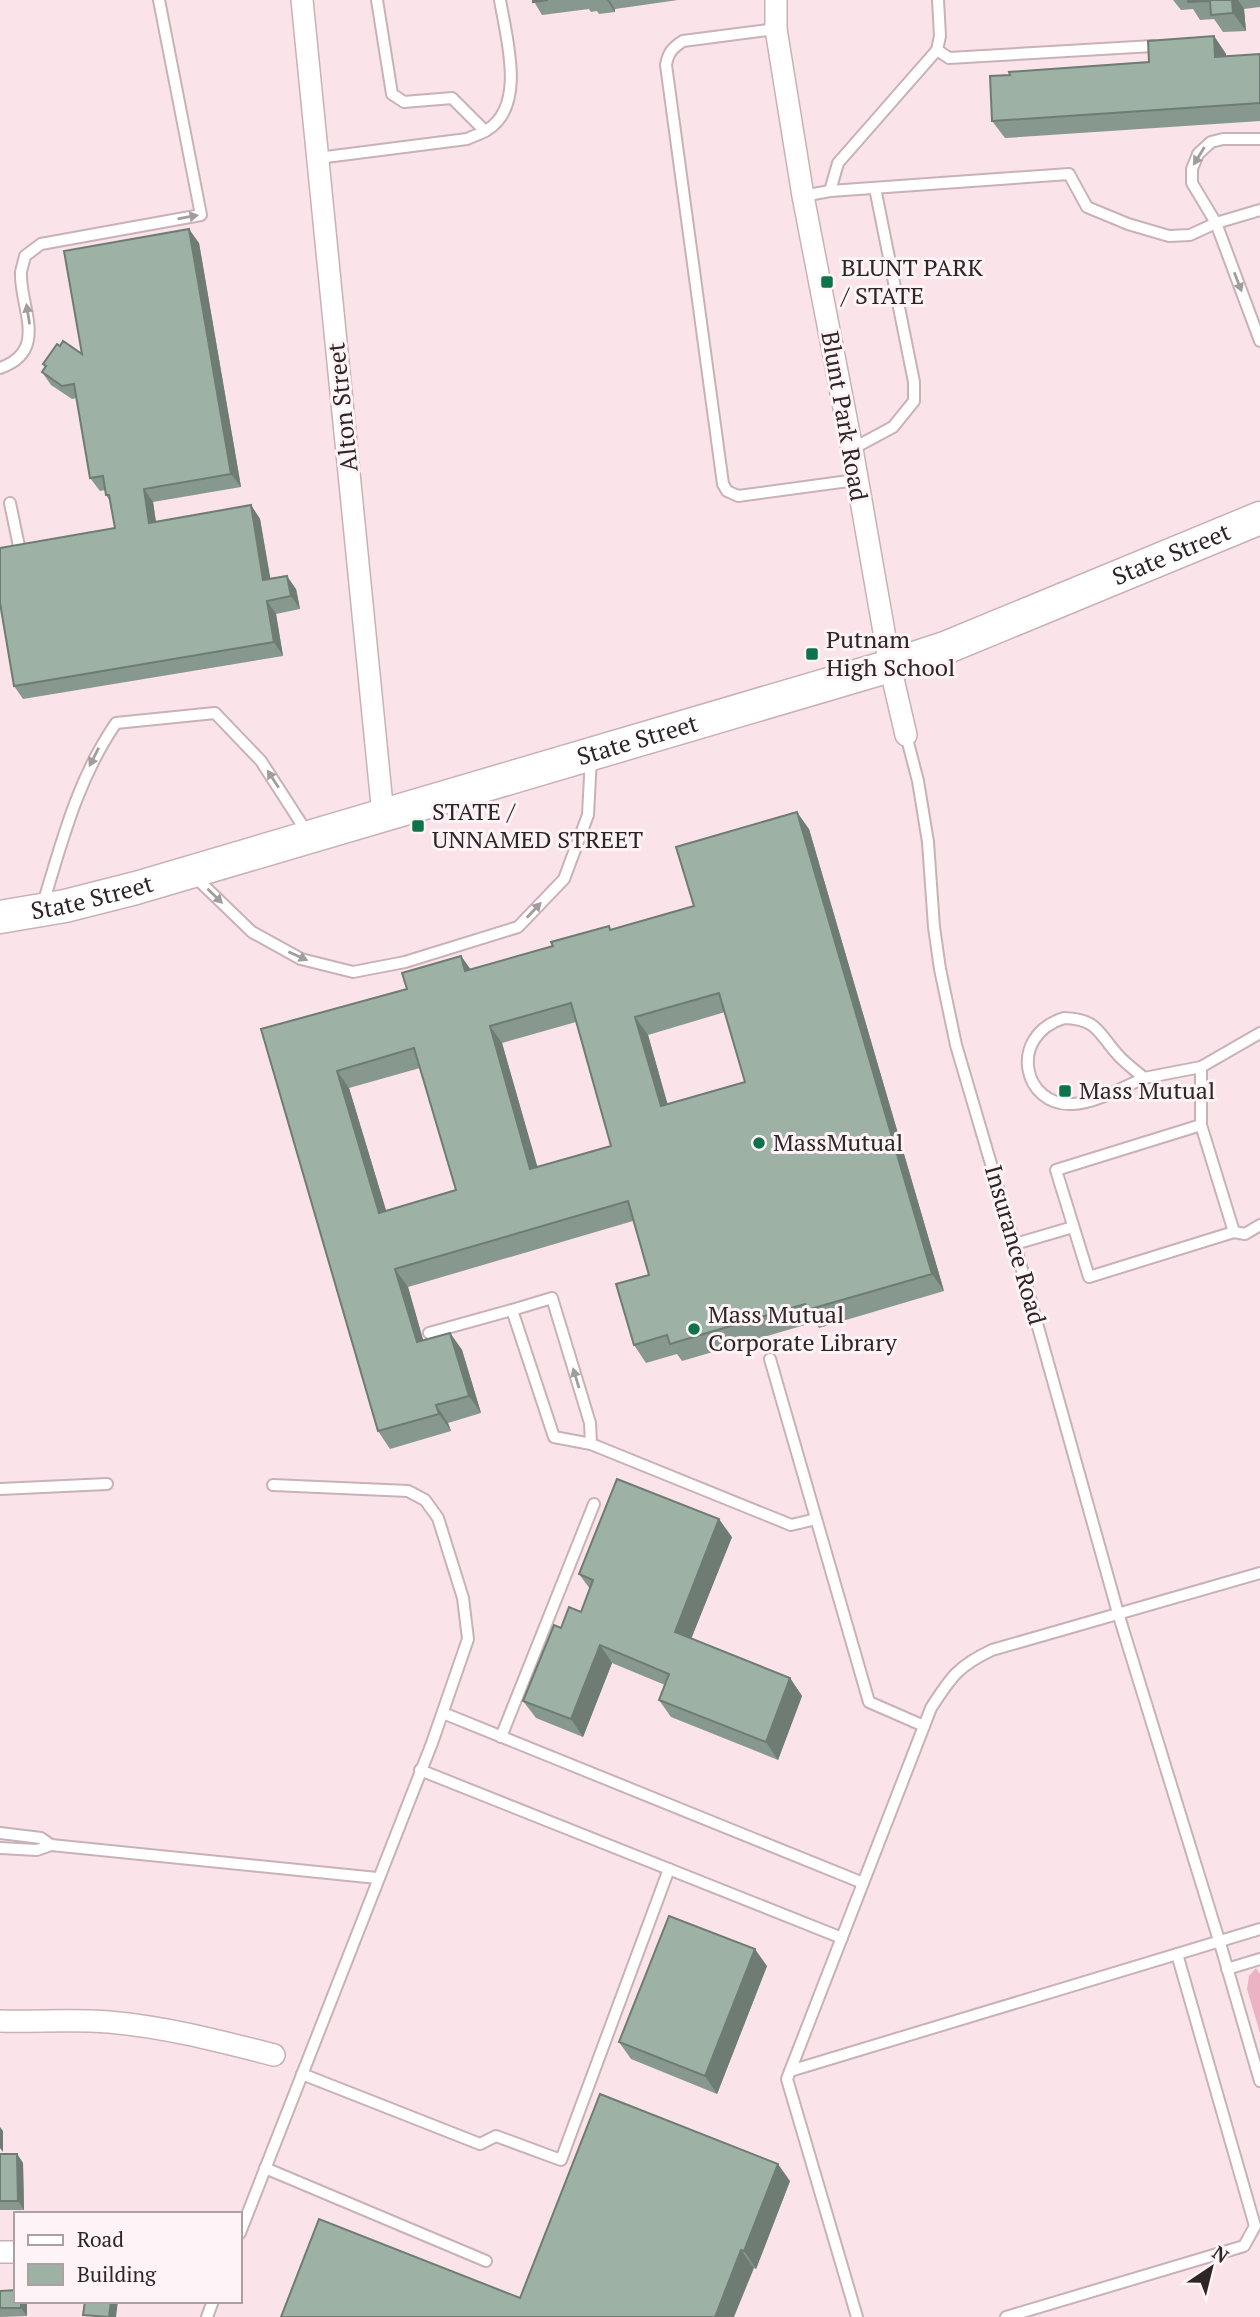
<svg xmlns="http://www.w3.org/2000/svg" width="1260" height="2317" font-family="'PT Serif',serif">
	<rect width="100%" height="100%" fill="#fbe3ea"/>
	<!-- green -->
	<path fill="#ebb3c4" d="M1256,1968l4,6v59l-13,-44 2,-13z"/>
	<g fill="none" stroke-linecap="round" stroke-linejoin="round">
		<defs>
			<g id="service">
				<path d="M377,0l15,94 12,8 48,-4 33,33"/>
				<path d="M776,29l-93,12c-11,7 -15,12 -17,24l57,419 4,7 11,5 118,-16"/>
				<path d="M937,50l12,8 204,-12"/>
				<path d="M1260,139h-37l-12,3 -13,12 -6,15v14l24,40 44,118"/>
				<path d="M318,158l149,-19c6,-3 14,-5 20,-9 40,-24 19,-93 13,-130"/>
				<path d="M830,191l8,-28 99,-113 3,-14 -2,-36"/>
				<path d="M803,196l27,-5 239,-17 18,33 41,17 41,12 21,-1 26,-12 44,-13"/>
				<path d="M0,368c50,-17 19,-62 21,-96 1,-5 3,-11 4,-16l16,-12 160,-29 -42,-215"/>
				<path d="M852,449l41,-22 21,-26v-19l-39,-194"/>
				<path d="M10,503l10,48"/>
				<path d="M906,735l12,46 10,61 6,85 6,42 16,76 63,214 99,354 104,337 38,131"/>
				<path d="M194,876l58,56 49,27 52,13 52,-10 113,-35 46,-48 24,-64 3,-58"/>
				<path d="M43,904c19,-63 35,-126 73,-181l99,-10 46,48 47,73"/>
				<path d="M1064,1018c34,1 34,15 54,37 7,8 17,15 26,23 -20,9 -49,25 -71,26 -50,3 -66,-68 -9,-86z"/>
				<path d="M1144,1078l57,-11 59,-34"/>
				<path d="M1201,1125v-58"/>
				<path d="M1234,1232l-33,-107 -145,45 33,107 145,-45 11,2 15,-9"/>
				<path d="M1015,1244l58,-17"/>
				<path d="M429,1333l83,-23"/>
				<path d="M770,1359l99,343 55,24"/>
				<path d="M591,1444l-1,-21 -38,-125 -40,12 42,127 37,7 200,81 25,-6"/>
				<path d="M0,1489l107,-5"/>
				<path d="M443,1713l420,170"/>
				<path d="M501,1737l93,-233"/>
				<path d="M420,1770l422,168"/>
				<path d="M0,1833l41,5 10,7"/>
				<path d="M0,1848l37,2 14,-5 326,33"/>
				<path d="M1227,1969l33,-10"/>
				<path d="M790,2071l470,-142"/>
				<path d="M302,2074l178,70 16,-8 65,24 108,-291"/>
				<path d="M265,2168l221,93"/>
				<path d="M240,2233l192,-490 36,-104 -5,-41 -25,-80 -13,-18 -17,-9 -135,-6"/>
				<path d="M207,2317l6,-16"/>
				<path d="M857,2317l-70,-238 144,-371c20,-31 27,-42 61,-58l268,-77"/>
				<path d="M1006,2317l238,-71 11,-20 -78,-272"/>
			</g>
			<g id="minor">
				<path d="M302,0l81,815"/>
				<path d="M776,0v29l27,167 49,253 38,217 16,69"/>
				<path d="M0,2021c36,1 73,-2 109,1 57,5 110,19 165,33"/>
				<path d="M0,2252h16"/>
			</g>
			<g id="primary">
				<path id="s1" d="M0,917l65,-11 71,-18 754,-222 55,-18 315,-130"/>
			</g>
		</defs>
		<!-- service casing -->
		<use href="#service" stroke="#c8b1b7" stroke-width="14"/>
		<!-- minor casing -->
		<use href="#minor" stroke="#c8b1b7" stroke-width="24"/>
		<!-- primary casing -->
		<use href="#primary" stroke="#c8b1b7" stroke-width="35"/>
		<!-- service -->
		<use href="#service" stroke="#fff" stroke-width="10"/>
		<!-- minor -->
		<use href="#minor" stroke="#fff" stroke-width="21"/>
		<!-- primary -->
		<use href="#primary" stroke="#fff" stroke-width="32"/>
	</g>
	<!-- wall -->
	<g fill="#87988e" fill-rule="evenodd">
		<path d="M533,0h145l-63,9v3l-16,2 -2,-3 -6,1 -2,-3 -47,6z"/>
		<path d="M1173,0h87v7l-16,2 2,22 -23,1 -9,-13 -14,1 -7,-11 -12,1z"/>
		<path d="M1214,36l12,18v2l34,-2v67l-255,17 -13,-17z"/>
		<path d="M199,243l42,244 -88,15 3,20 95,-17 9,14 10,60 26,10 4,20 -24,5 7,42 -260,43 -9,-13 101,-158 -5,-27 -4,-6 -1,-5 -5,1 -10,-13 -13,-80 -5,1 -21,-14 -9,-13 3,-5 -2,-3 17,-18 22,8z"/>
		<path d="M809,829l135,462 -125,37 -4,-6 -133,39 -5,-7 -31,9 -12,-18 15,-70 -16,-54 -225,66 15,54 27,-8 12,17 19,63 -33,10 3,8 -61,18 -12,-18 -117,-402 146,-40 54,-33 10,14 223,-64zM725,1012l20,70 -78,22 -19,-69zM576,1022l35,124 -74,21 -35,-124zM420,1068l36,122 -70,21 -37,-123z"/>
		<path d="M732,1537l-41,102 99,39 12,18 -24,64 -107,-43 -12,-17 6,-15 -53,-22 -29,74 -47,-19 -13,-17 38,-73 20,-16 9,-23 -11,-15z"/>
		<path d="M767,1966l-50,128 -86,-35 -12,-17z"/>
		<path d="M0,2154h17l6,9 1,47h-24z"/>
		<path d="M790,2181l-34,88 -2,-1 -234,30z"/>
		<path d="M0,2291l16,10h11v15l-27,1z"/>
	</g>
	<!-- shaded-wall -->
	<g fill="#6e7c74">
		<path d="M607,0h2l6,9v3z"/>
		<path d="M1232,0h6l6,9 2,22 -13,-18z"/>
		<path d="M1214,36l12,18 1,20 -12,-17z"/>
		<path d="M189,229l10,14 42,244 -10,-13z"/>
		<path d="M144,489l9,13 5,34 -9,-13z"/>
		<path d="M251,505l9,14 13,74 -10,-13z"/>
		<path d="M287,576l9,13 4,20 -9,-13z"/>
		<path d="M267,601l9,13 7,42 -9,-14z"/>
		<path d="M797,812l12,17 135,462 -12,-17z"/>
		<path d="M461,956l12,17 -8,-2z"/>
		<path d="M635,1017l13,18 25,88 -12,-17z"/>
		<path d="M490,1026l12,17 41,143 -13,-17z"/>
		<path d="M337,1071l12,17 43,142 -13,-17z"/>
		<path d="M395,1269l13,18 21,73 -12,-18z"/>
		<path d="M450,1333l12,17 19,63 -12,-17z"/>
		<path d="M436,1405l12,18 3,8 -12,-17z"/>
		<path d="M719,1519l13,18 -45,112 -12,-17z"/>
		<path d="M600,1645l12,18 -29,74 -12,-18z"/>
		<path d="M790,1678l12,18 -24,64 -12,-18z"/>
		<path d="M755,1949l12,17 -50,128 -12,-18z"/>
		<path d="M0,2127l3,4v21l-3,-4z"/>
		<path d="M17,2154l6,9 1,47 -6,-9z"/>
		<path d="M778,2164l12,17 -34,88 -12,-18z"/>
		<path d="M741,2250l13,18 -20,49h-19z"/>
		<path d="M21,2301h6v15l-6,-8z"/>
		<path d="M111,2301h7l-2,16h-7z"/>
	</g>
	<!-- building -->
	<g fill="#9db1a5" stroke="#6e7c74" stroke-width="2" fill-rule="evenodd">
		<path d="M533,0h15l-15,2z"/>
		<path d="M1188,0h44l1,13 -22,2 -1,-14 -22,1z"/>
		<path d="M1214,36l1,21 45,-3v49l-268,18 -2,-45 20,-1 -1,-3 140,-10 -1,-21z"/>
		<path d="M189,229l42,245 -87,15 5,34 102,-18 12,75 24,-4 4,20 -24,5 7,41 -260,44 -14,-83v-55l115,-20 -6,-33h-3l-3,-19 -13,2 -16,-94 -12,2 -20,-14 4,-6 -3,-2 14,-20 3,2 3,-5 19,13 -18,-103z"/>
		<path d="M797,812l135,462 -125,36 -2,-6 -135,40 -3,-9 -33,10 -18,-61 33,-9 -21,-74 -233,68 22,73 33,-9 19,63 -33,9 3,9 -61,17 -117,-402 146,-40 -5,-16 59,-17 4,15 88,-25 -2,-4 58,-16 1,4 84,-24 -18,-59zM719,993l26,89 -84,24 -26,-89zM571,1003l40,143 -81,23 -40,-143zM414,1048l42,142 -77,23 -42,-142z"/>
		<path d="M617,1479l102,40 -44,113 115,46 -24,64 -107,-42 10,-26 -69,-29 -29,74 -48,-18 31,-76 7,3 8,-21 12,5 12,-32 -14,-6z"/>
		<path d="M669,1916l86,33 -50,127 -86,-34z"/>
		<path d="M600,2094l178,70 -34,87 -3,-1 -26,67h-434l38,-98 201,79z"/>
		<path d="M0,2154h17l1,47h-18z"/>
		<path d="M16,2290v11h5v7h-21v-17z"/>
		<path d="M85,2301h26l-2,16 -26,-2z"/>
	</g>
	<!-- one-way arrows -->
	<defs><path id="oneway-solid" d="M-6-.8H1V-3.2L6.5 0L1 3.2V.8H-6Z" transform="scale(1.75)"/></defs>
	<g fill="#a19d9e">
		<use href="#oneway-solid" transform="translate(1199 156) rotate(122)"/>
		<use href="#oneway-solid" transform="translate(188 217) rotate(-10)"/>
		<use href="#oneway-solid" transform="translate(1238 282) rotate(69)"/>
		<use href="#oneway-solid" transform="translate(28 314) rotate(-99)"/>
		<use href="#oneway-solid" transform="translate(94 757) rotate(117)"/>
		<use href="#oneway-solid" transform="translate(273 779) rotate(-123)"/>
		<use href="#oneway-solid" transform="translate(215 896) rotate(44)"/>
		<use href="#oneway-solid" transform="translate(534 910) rotate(-47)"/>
		<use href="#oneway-solid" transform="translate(298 956) rotate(24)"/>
		<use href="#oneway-solid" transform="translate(576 1378) rotate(-107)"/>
	</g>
	<!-- markers -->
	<g fill="#0e734a" stroke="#fef4f7" stroke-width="2.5">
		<rect x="820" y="275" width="14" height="14" rx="3.5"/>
		<rect x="805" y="647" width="14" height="14" rx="3.5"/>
		<rect x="411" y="819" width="14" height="14" rx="3.5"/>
		<rect x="1058" y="1084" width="14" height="14" rx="3.5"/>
		<circle cx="759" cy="1143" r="7"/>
		<circle cx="694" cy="1329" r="7"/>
	</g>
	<g text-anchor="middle" stroke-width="6" stroke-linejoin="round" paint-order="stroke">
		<!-- poi labels -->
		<g font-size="24" fill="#2e2527" stroke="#fef4f7" text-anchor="start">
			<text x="841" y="276">BLUNT PARK<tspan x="841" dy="28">/ STATE</tspan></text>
			<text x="826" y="648">Putnam<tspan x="826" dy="28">High School</tspan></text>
			<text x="432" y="820">STATE /<tspan x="432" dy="28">UNNAMED STREET</tspan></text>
			<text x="1079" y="1099">Mass Mutual</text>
			<text x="773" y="1151">MassMutual</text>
			<text x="708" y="1323">Mass Mutual<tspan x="708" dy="28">Corporate Library</tspan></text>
		</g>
		<!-- street labels -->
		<g font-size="24" fill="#2e2527" stroke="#fef4f7">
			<text transform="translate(343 407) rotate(-96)" y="8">Alton Street</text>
			<text transform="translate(844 416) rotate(80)" y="8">Blunt Park Road</text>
			<text dy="8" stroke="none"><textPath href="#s1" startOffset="1228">State Street</textPath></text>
			<text dy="8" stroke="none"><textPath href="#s1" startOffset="662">State Street</textPath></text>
			<text dy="8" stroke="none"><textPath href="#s1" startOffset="94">State Street</textPath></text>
			<text transform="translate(1015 1245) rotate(74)" y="8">Insurance Road</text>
		</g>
	</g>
	<!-- legend -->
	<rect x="14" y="2212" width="228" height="91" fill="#fef4f7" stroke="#aba1a4" stroke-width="2"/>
	<rect x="28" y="2235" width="35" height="10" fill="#ffffff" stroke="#aba1a4" stroke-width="2"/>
	<text x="77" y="2247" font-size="21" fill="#2e2527">Road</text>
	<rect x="28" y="2264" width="35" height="21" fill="#9db1a5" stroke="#aba1a4" stroke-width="2"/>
	<text x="77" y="2282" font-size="21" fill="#2e2527">Building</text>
	<!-- north arrow -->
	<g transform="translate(1211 2268) rotate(35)" stroke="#fef4f7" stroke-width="5" paint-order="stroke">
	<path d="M0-5L12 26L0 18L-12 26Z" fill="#2e2527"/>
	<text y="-10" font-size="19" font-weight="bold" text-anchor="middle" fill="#2e2527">N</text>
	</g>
</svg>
